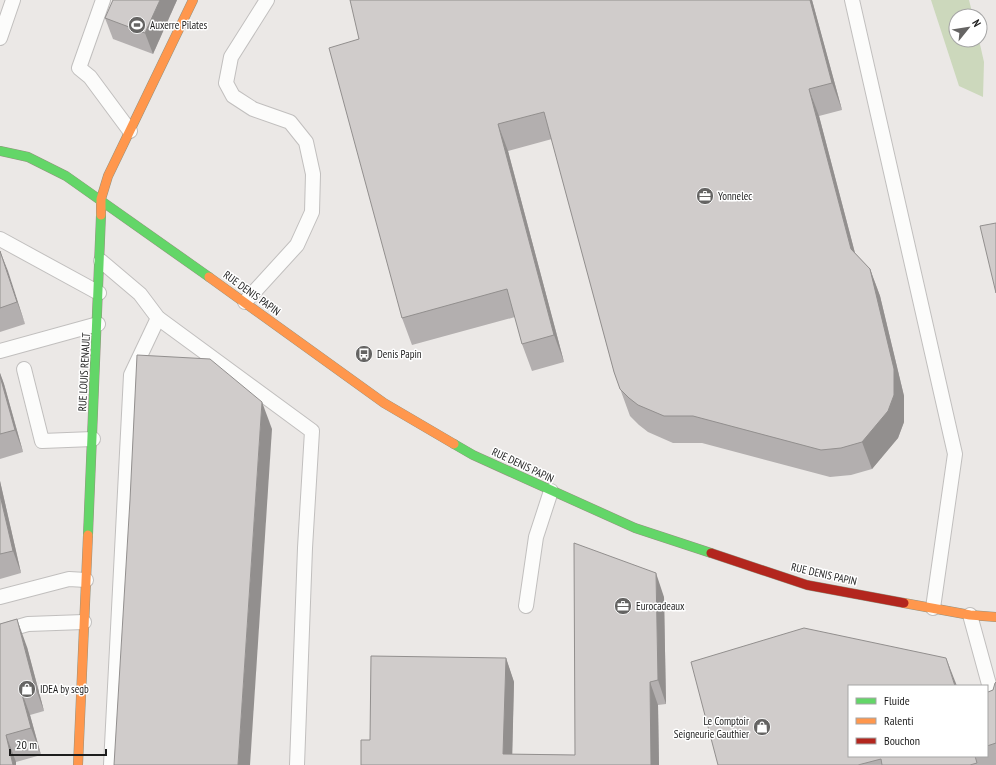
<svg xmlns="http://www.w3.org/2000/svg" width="996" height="765" font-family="'PT Sans Narrow',sans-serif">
	<rect width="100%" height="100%" fill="#ebe8e6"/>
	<!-- forest -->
	<path fill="#ccd8bc" d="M931,0h38l4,16h-17v24h23l5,22 -1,35 -24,-11z"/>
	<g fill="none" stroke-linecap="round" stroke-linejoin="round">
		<defs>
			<g id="lane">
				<path d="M103,0l-24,68 11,9 40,54"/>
				<path d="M852,0l103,454 -22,154"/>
				<path d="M0,38l13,-38"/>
				<path d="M0,239l99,54"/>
				<path d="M101,261l39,33 18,24 154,113 -7,117 -8,217"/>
				<path d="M245,302l52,-57 15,-33 1,-38 -7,-32 -16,-20 -37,-13 -20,-13 -7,-13 5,-26 36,-57"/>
				<path d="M0,351l98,-27"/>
				<path d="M24,369l18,72 51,-2"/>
				<path d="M0,597l69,-18 17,1"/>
				<path d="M526,606l10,-69 15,-46"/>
				<path d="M970,615l26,95"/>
				<path d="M0,632l28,-8 56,-2"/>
				<path d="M111,765l20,-390 27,-57"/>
			</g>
			<g id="fast">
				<path d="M0,151l28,6 38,19 143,101"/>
				<path d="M454,444l19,11 162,73 76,25"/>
				<path d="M88,535l13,-320"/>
			</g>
			<g id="slow">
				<path d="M101,215v-16l7,-23 85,-176"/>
				<path d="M209,277l175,126 70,41"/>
				<path d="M904,603l66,12 26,2"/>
				<path d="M78,765l10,-230"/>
			</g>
			<path id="jam" d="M711,553l96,32 97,18"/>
		</defs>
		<!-- lane casing -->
		<use href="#lane" stroke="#c1bfbe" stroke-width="16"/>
		<!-- fast casing -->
		<use href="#fast" stroke="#94917f" stroke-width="10"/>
		<!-- slow casing -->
		<use href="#slow" stroke="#94917f" stroke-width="10"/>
		<!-- jam casing -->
		<use href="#jam" stroke="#94917f" stroke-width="10"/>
		<!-- lane -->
		<use href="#lane" stroke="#fcfcfb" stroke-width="14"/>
		<!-- fast -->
		<use href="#fast" stroke="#63d668" stroke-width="9"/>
		<!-- slow -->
		<use href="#slow" stroke="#ff974d" stroke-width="9"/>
		<!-- jam -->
		<use href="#jam" stroke="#b3261e" stroke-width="9"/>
	</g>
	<!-- wall -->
	<g fill="#b3afaf">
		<path d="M177,0l-24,54 -40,-15 -8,-21z"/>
		<path d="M812,0l30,110 -23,6 36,137 15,16 10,27 24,100v26l-6,16 -26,31 -21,6 -21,2 -128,-34h-29l-25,-11 -9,-7 -9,-9 -16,-44 -62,-233 -44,12 56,211 -32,9 -10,-27 -7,-27 -103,28 -10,-27 -43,-279z"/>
		<path d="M0,251l25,73 -25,8z"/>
		<path d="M0,373l4,11 19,68 -23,7z"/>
		<path d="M0,481l21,92 -21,6z"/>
		<path d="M664,597l2,107 -8,1 1,60h-298l9,-25 136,-82 8,24 -2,72 63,1z"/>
		<path d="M0,624l27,23 17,64 -14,4 11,40 -25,7 -16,3z"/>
		<path d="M996,682v83h-278l131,-9h138v-64h1l5,-2z"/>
	</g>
	<!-- shaded-wall -->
	<g fill="#928f8e">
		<path d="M160,0h17l-24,54 -8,-21z"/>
		<path d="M810,0h2l30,110 -10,-27z"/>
		<path d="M809,89l10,27 42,160 -10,-27z"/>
		<path d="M498,124l10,27 56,211 -10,-27z"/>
		<path d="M0,251l8,20 17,53 -8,-22z"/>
		<path d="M870,269l10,27 24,100v26l-6,16 -26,31 -10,-27z"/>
		<path d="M0,373l4,11 19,68 -8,-22 -15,-54z"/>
		<path d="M262,402l10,27 -22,336h-12z"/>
		<path d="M0,481l21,92 -8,-22 -13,-56z"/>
		<path d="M656,573l8,24 2,107 -8,-24z"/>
		<path d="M17,619l10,28 17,64 -10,-27z"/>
		<path d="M506,658l8,24 -2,83 -9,-11z"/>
		<path d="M946,658l11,28h-2z"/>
		<path d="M650,682l8,23 1,60h-8z"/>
		<path d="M20,687l10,28 11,40 -10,-27z"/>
		<path d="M6,735l10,27v3h-3z"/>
	</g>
	<!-- building -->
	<g fill="#d0cccb" stroke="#928f8e">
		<path d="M113,0h47l-15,33 -40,-15z"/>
		<path d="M350,0h460l22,83 -23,6 42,160 19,20 24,100v26l-6,16 -26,31 -21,6 -20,2 -128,-34h-29l-26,-11 -9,-7 -9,-9 -6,-17 -70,-260 -46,12 56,211 -32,9 -15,-55 -105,29 -73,-270 30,-9z"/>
		<path d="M996,223v70l-16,-67z"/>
		<path d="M0,251l17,51 -17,6z"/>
		<path d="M137,355l73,4 52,43 -24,363h-124l16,-265z"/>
		<path d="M0,376l15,54 -15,4z"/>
		<path d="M0,495l13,56 -13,3z"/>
		<path d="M574,543l82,30 2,107 -8,2 1,83h-290v-25h9l1,-84 135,2 -3,96 72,1z"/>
		<path d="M17,619l17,65 -14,3 11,41 -25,7 7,30h-13v-141z"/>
		<path d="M804,628l142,30 9,28h-106v70h126l2,7 -7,2h-88l-1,-6 -23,6h-140l-27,-103z"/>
		<path d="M996,682v61l-9,3v-54h1l5,-2 2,-7z"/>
	</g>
	<!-- icons -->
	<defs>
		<symbol id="stadium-disc" viewBox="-11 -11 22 22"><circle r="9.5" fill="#656463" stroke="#fff"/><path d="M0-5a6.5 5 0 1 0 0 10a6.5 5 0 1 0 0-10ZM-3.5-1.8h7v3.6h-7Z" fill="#fff"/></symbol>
		<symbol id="office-disc" viewBox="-11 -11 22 22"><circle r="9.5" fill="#656463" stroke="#fff"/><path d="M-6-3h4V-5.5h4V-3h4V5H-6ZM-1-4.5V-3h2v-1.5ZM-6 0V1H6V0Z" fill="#fff"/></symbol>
		<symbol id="bus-disc" viewBox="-11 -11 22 22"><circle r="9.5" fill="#656463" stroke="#fff"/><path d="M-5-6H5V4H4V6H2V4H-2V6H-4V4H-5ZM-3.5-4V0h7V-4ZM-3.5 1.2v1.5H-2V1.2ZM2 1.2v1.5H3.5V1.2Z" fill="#fff"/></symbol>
		<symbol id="shop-disc" viewBox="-11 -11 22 22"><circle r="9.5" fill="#656463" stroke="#fff"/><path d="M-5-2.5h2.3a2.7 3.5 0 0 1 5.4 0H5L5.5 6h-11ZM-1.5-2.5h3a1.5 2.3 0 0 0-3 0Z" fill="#fff"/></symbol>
	</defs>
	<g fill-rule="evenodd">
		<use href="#stadium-disc" x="127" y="15" width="20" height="20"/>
		<use href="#office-disc" x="695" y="186" width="20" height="20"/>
		<use href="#bus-disc" x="354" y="344" width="20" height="20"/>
		<use href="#office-disc" x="613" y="596" width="20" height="20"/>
		<use href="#shop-disc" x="17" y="679" width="20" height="20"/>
		<use href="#shop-disc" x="752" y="717" width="20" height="20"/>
	</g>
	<g text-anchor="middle" stroke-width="3" stroke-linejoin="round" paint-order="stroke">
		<!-- poi labels -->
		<g font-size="11" fill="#1d1d1d" stroke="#fff" text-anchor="start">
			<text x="150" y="29">Auxerre Pilates</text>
			<text x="718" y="200">Yonnelec</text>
			<text x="377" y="358">Denis Papin</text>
			<text x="636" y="610">Eurocadeaux</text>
			<text x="40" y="693">IDEA by segb</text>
			<text x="749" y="725" text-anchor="end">Le Comptoir<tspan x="749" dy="13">Seigneurie Gauthier</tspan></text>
		</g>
		<!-- street labels -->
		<g font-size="11" fill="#1d1d1d" stroke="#fff">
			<text transform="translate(252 293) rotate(36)" y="4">RUE DENIS PAPIN</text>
			<text transform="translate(84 372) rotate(-87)" y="4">RUE LOUIS RENAULT</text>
			<text transform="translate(523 465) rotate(25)" y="4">RUE DENIS PAPIN</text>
			<text transform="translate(824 574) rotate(13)" y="4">RUE DENIS PAPIN</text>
		</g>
	</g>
	<!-- legend -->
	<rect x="848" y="685" width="140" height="72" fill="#ffffff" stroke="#a5a5a5"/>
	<rect x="856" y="698" width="20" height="6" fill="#63d668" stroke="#a5a5a5"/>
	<text x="884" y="705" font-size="12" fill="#1d1d1d">Fluide</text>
	<rect x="856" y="718" width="20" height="6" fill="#ff974d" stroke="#a5a5a5"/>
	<text x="884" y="725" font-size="12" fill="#1d1d1d">Ralenti</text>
	<rect x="856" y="738" width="20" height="6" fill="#b3261e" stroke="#a5a5a5"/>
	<text x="884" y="745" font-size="12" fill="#1d1d1d">Bouchon</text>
	<!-- north arrow -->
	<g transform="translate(968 28) rotate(60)"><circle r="19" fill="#ffffff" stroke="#a5a5a5"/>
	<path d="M0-3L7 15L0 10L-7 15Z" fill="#656463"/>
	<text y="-6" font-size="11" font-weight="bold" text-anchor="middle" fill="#1d1d1d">N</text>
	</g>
	<!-- scale -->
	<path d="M10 749v6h96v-6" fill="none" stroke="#1d1d1d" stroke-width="2"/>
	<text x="16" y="749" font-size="12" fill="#1d1d1d" stroke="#ffffff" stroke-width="3" paint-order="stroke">20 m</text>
</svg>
